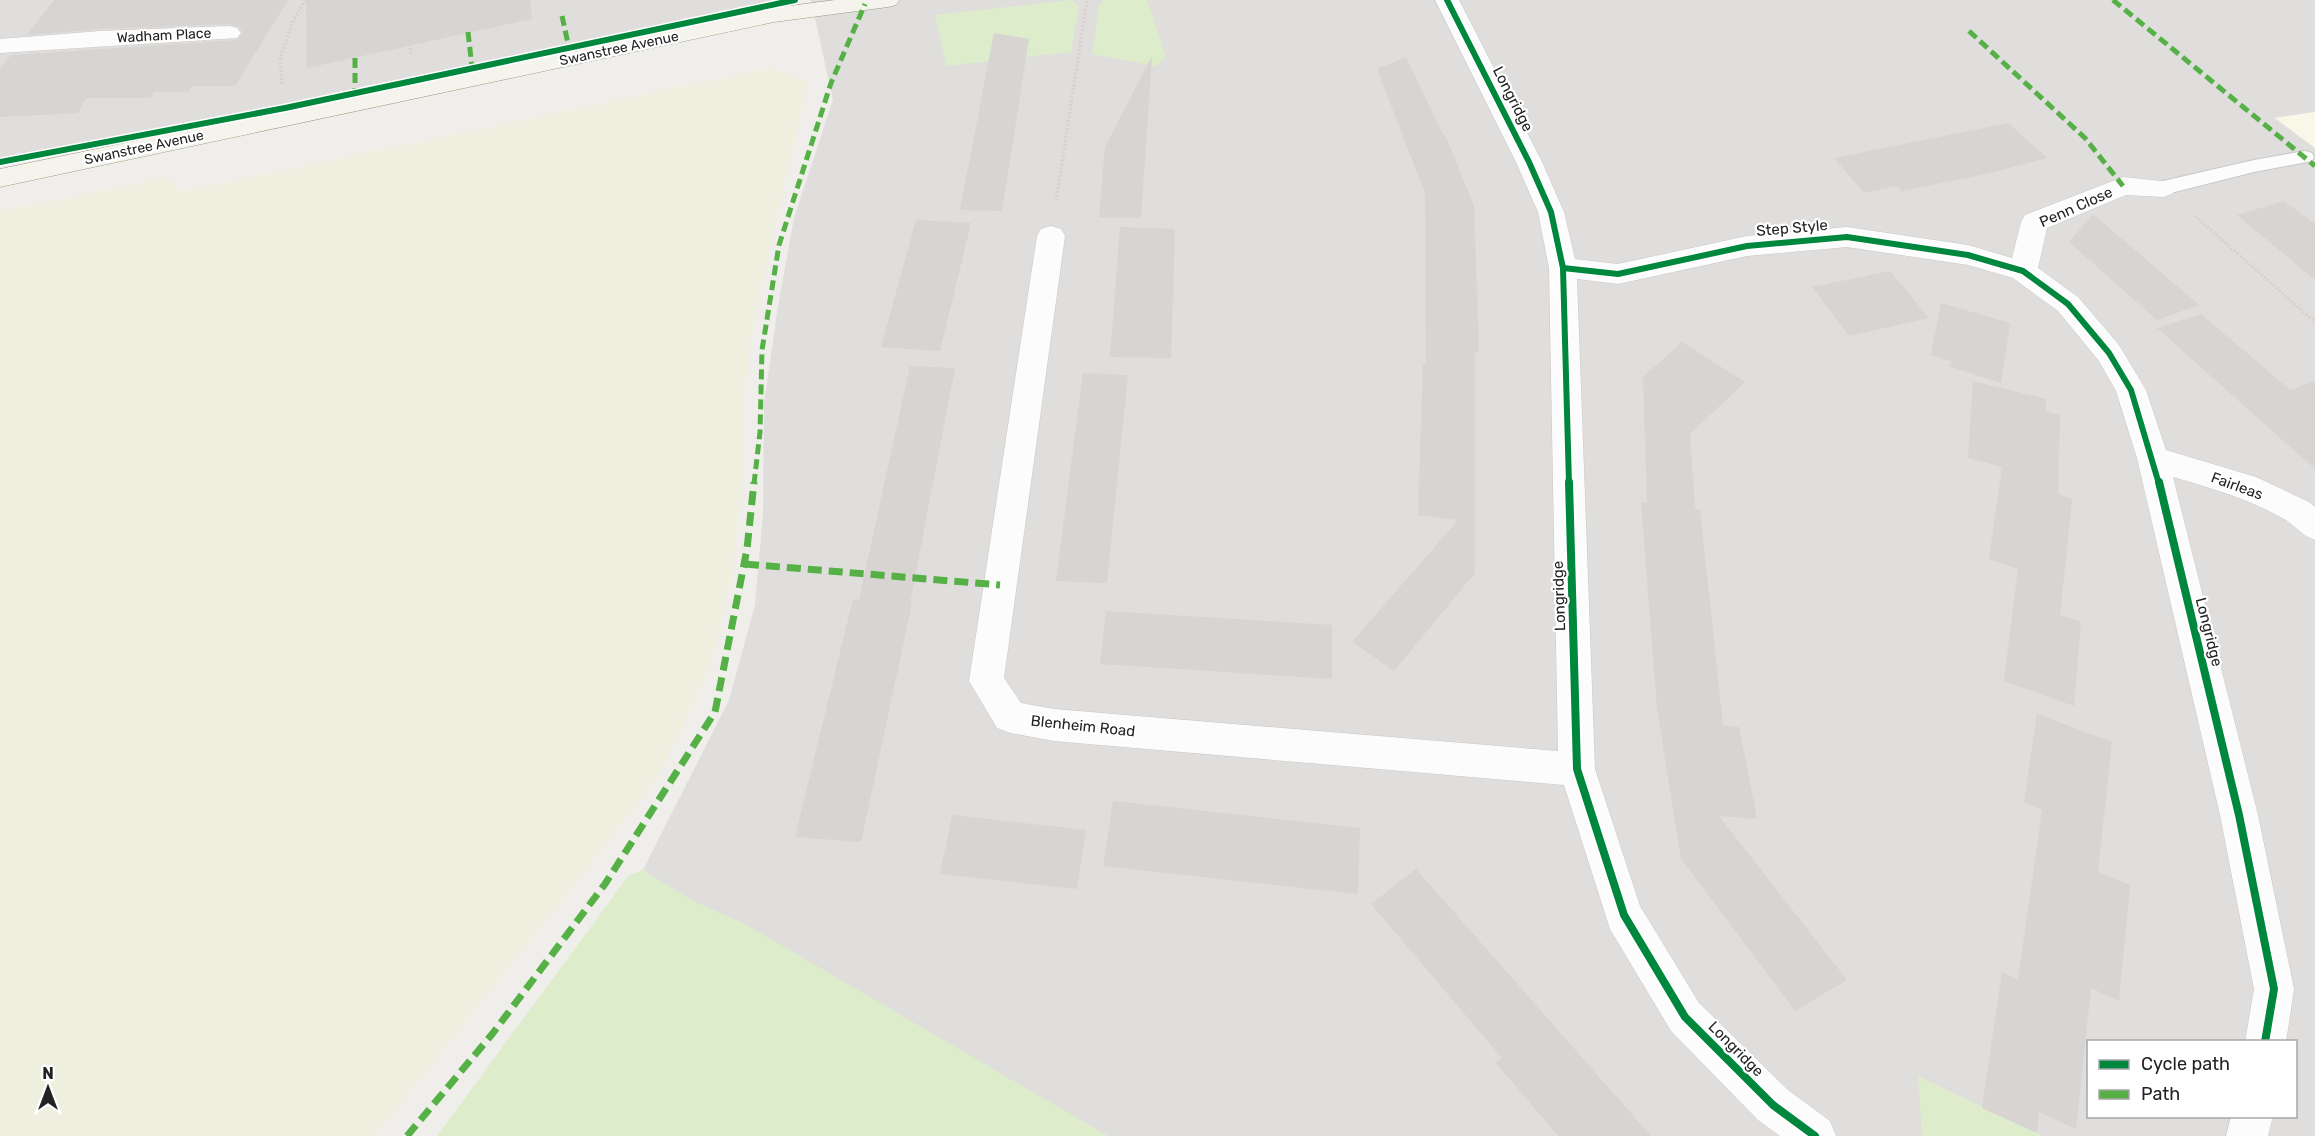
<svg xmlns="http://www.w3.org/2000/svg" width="2315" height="1136" font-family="Rubik,sans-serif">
	<rect width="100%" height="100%" fill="#f0eeeb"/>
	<!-- residential -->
	<g fill="#dfdedc" fill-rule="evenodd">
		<path d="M0,0h792l-792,163z"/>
		<path d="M811,0h1504v112l-40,6 40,30v988h-1207l-419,-237 -46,-29 86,-170 26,-95 8,-92 1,-109 14,-98 16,-88 39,-118zM2088,1042h208v74h-208z"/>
	</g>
	<!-- education -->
	<path fill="#f8f7e8" d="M2315,112v36l-40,-30z"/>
	<!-- farmland -->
	<path fill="#efefdf" d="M770,68l38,12 -58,258 -6,60v71l-12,105 -23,96 -55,113 -269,340 -13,13h-372v-924l168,-35 12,15z"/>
	<!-- grass -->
	<g fill="#ddeccb">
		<path d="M1071,0l8,6 -8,46 -125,14 -11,-51z"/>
		<path d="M1104,0h43l19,57 -11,9 -63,-12 7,-49z"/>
		<path d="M643,870l46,29 56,25 363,212h-671l192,-261z"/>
		<path d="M1918,1076l125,60h-121z"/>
	</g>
	<!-- building -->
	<g fill="#d7d4d2">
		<path d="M54,0h234l-53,86h-43l-4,6h-34l-3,6h-65l-8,15 -78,4v-48l11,-14 226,-15 6,-7 -4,-6 -10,-3 -129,5 -73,6z"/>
		<path d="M306,0h224l2,19 -225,49z"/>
		<path d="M994,33l35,6 -27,172 -42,-1z"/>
		<path d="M1152,56l-11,162 -42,-1 6,-70z"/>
		<path d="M1406,57l37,78 2,-1 29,72 5,146h-4v221l-81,98 -42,-29 106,-122 -40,-5 5,-151h3l-1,-171 -48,-124z"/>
		<path d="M2008,123l39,35 -65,17 -80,16 -5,-5 -33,7 -30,-35z"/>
		<path d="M2284,201l31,23v56l-78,-65z"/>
		<path d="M2093,214l106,91 -42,15 -88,-78z"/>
		<path d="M916,220l55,3 -31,128 -59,-4z"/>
		<path d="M1120,227l55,2 -4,129 -61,-1z"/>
		<path d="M1890,271l39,47 -80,18 -37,-49z"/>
		<path d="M1941,303l69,20 -9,60 -52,-17 2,-5 -20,-6z"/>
		<path d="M2201,314l89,76 25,-9v88l-158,-141z"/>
		<path d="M1682,342l63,40 -55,52 5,75h5l23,217 16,1 18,92 -38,-3 128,164 -52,31 -114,-152 -24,-151 -16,-206 6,1 -4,-126z"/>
		<path d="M910,366l45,2 -45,235h2l-51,239 -66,-5 58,-238 6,1z"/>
		<path d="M1083,373l45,2 -21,208 -51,-2z"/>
		<path d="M1973,381l73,18v12l14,4 -2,79 14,5 -12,116 21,7 -7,84 -70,-25 14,-112 -29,-10 13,-92 -34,-9z"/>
		<path d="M1106,611l226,14v54l-232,-15z"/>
		<path d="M2037,714l75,28 -14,130 32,13 -11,116 -28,-13 -15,141 -37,-17 -2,21 -55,-25 20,-136 16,8 24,-170 -18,-8z"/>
		<path d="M1113,801l247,27 -2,66 -255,-28z"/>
		<path d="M952,815l134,15 -9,59 -137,-15z"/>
		<path d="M1416,869l134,152 101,115h-93l-62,-73 6,-5 -131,-154z"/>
	</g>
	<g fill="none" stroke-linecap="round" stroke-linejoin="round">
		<defs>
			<path id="lane" d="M2305,151l7,2 2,4 -2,4 -58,11 -91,23 -7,-2 -3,-5 3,-5 7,-2 91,-21z"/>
			<g id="street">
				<path d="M1435,0h24l83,162 22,50 11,47 43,5 129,-28 100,-9 121,18 44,13 9,-36 4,-7 98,-38 49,5 4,6 -4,6 -9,3 -37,-2 -79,33 -9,40 40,29 41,48 27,45 20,60 90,27 53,25 6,5v33c-13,-4 -19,-14 -31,-21 -35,-20 -73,-31 -111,-42l85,338 36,174 -8,53h-41l9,-53 -34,-174 -83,-357 -21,-67 -17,-30 -41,-50 -45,-33 -45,-13 -121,-18 -100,9 -129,28 -41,-5 18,490 45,137 59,97 89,87 42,31 6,15h-56l-22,-16 -87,-89 -61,-102 -46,-144 -510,-44 -44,-8 -13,-5 -28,-47 68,-445 4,-7 10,-3 10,3 4,7 -61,442 17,25 33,6 504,42 -9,-483 -11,-56 -22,-50z"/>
				<path d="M229,26l8,2 4,5 -4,5 -237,15v-14l100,-8z"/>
				<path d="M2231,1116h42l-5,20h-42z"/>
			</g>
			<path id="secondary" d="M835,0h65l-4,5 -8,2 -114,15 -774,165v-18l774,-161z"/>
		</defs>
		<!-- lane casing -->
		<use href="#lane" stroke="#c9c8c7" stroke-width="2"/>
		<!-- street casing -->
		<use href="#street" stroke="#c9c8c7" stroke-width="1"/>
		<!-- secondary casing -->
		<use href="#secondary" stroke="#999a82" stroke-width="1"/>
		<!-- path -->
		<g stroke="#dccecd" stroke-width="3" stroke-dasharray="2 2" stroke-linecap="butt">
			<path d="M409,28l-2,-15 9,-13"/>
			<path d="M410,40l1,14"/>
			<path d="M282,84l-2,-26 14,-39 11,-19"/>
			<path d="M1056,201l31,-201"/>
			<path d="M2195,216l120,106"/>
		</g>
		<!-- lane -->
		<use href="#lane" fill="#fdfcfc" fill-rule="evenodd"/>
		<!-- street -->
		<use href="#street" fill="#fdfcfc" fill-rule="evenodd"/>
		<!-- secondary -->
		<use href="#secondary" fill="#f4f4ed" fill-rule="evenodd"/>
		<!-- quiet-far1 -->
		<g stroke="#55b145" stroke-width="5" stroke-dasharray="10 5" stroke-linecap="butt">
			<path d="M2113,0l202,166"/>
			<path d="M562,16l7,32"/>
			<path d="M1969,31l116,107 38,48"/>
			<path d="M468,32l4,35"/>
			<path d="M355,58v34"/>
			<path d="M754,484l6,-52 2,-82 17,-105 52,-162 34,-79"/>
		</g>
		<!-- quiet -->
		<g stroke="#55b145" stroke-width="7" stroke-dasharray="14 7" stroke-linecap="butt">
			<path d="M745,564l255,21"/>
			<path d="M407,1136l86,-103 112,-149 110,-172 32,-163 7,-67"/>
		</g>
		<defs>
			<g id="cycleway-far1">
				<path d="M1447,0l82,162 22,50 12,56 6,216"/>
				<path d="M0,162l285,-54 510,-108"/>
				<path d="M1563,268l55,6 129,-28 100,-9 121,18 55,16 45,33 41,49 22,37 28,94"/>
			</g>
			<g id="cycleway">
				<path d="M1569,482l8,287 47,146 61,102 88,88 42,31"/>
				<path d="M2159,482l80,333 35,174 -9,53"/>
			</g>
		</defs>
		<!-- cycleway-far1 casing -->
		<use href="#cycleway-far1" stroke="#fff" stroke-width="9"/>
		<!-- cycleway casing -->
		<use href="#cycleway" stroke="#fff" stroke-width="12"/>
		<!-- cycleway-far1 -->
		<use href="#cycleway-far1" stroke="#00873e" stroke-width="6"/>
		<!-- cycleway -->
		<use href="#cycleway" stroke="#00873e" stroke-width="8"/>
	</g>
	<g text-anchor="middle" stroke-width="4.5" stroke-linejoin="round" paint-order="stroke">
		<!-- far-street labels -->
		<g font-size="14" fill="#222" stroke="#fff">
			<text transform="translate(164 35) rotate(-3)" y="5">Wadham Place</text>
			<text transform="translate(619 48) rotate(-12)" y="5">Swanstree Avenue</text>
			<text transform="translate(144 147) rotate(-12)" y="5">Swanstree Avenue</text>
		</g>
		<!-- street labels -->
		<g font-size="15" fill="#222" stroke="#fff">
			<text transform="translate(1513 99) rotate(63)" y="5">Longridge</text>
			<text transform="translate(2076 207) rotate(-24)" y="5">Penn Close</text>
			<text transform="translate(1792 228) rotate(-5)" y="5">Step Style</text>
			<text transform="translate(2237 486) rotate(20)" y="5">Fairleas</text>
			<text transform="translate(1559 596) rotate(-92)" y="5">Longridge</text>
			<text transform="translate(2209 632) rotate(76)" y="5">Longridge</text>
			<text transform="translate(1083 726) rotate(6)" y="5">Blenheim Road</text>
			<text transform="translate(1736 1049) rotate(45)" y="5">Longridge</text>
		</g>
	</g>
	<!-- legend -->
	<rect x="2087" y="1040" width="210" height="78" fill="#ffffff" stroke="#a7a7a7" stroke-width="1.5"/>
	<rect x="2099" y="1060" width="30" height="9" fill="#00873e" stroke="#a7a7a7" stroke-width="1.5"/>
	<text x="2141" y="1070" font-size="18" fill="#222222">Cycle path</text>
	<rect x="2099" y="1090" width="30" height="9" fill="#55b145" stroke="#a7a7a7" stroke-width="1.5"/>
	<text x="2141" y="1100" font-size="18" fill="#222222">Path</text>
	<!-- north arrow -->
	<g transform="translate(48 1088)" stroke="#ffffff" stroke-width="4.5" paint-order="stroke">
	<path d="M0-4.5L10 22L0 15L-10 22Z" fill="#222222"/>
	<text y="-9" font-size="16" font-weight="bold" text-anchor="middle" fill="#222222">N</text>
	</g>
</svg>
